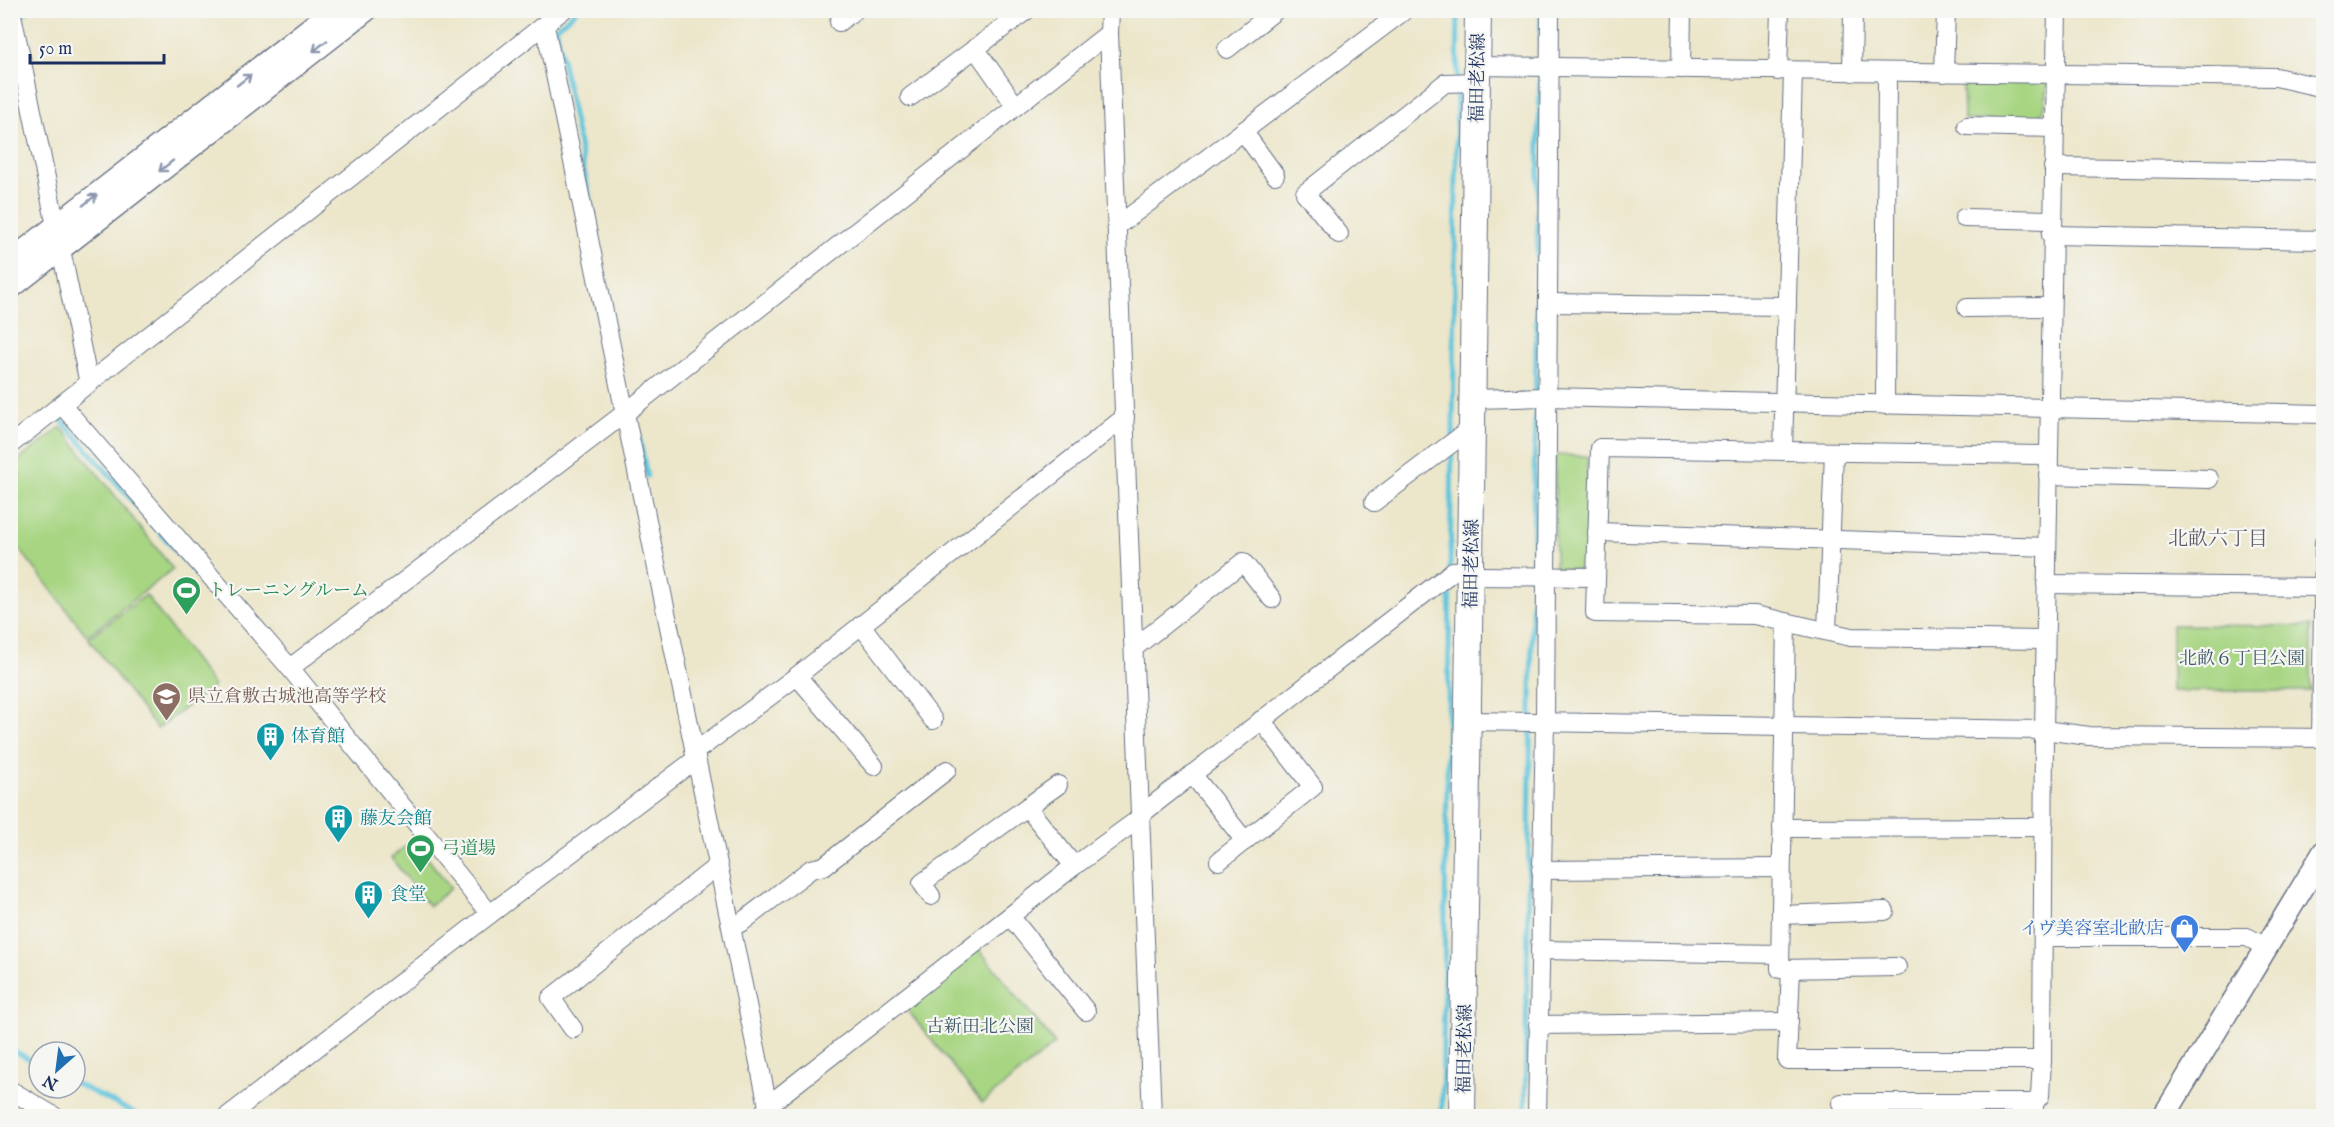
<svg xmlns="http://www.w3.org/2000/svg" width="2334" height="1127" font-family="'IM FELL English','Noto Serif JP',serif">
	<rect width="100%" height="100%" fill="#f6f6f2"/>
	<filter id="ink" filterUnits="userSpaceOnUse"><feTurbulence type="fractalNoise" baseFrequency=".0167" numOctaves="2"/><feDisplacementMap in="SourceGraphic" scale="12" xChannelSelector="R" yChannelSelector="G"/><feConvolveMatrix kernelMatrix="1 2 1 2 8 2 1 2 1" color-interpolation-filters="sRGB"/></filter>
	<filter id="wash" filterUnits="userSpaceOnUse"><feTurbulence type="fractalNoise" baseFrequency=".008" numOctaves="4" result="noise"/><feDisplacementMap in="SourceGraphic" scale="24" xChannelSelector="R" yChannelSelector="G"/><feGaussianBlur stdDeviation="1.35" result="paint"/><feColorMatrix in="noise" values="0 0 0 0 0 0 0 0 0 0 0 0 0 0 0 0 0 1.4 0 .05"/><feComposite in="paint" operator="in"/></filter>
	<g filter="url(#wash)">
		<rect width="100%" height="100%" fill="#ece6ca"/>
		<!-- green -->
		<g fill="#a7d582" stroke="#618270" stroke-width="1.5">
			<path d="M1963,82h86l-5,28 -9,11 -71,-1z"/>
			<path d="M61,427l112,142 -86,67 -76,-98v-72z"/>
			<path d="M1555,455l32,1 1,104 -10,10 -23,-2z"/>
			<path d="M146,595l68,91 -57,43 -69,-91z"/>
			<path d="M2172,625l139,1v65h-139z"/>
			<path d="M413,840l38,48 -22,18 -38,-48z"/>
			<path d="M978,948l77,96 -73,59 -77,-96z"/>
		</g>
		<g fill="none" stroke-linecap="round" stroke-linejoin="round">
			<!-- stream -->
			<g stroke="#5fc5dc" stroke-width="5">
				<path d="M577,10l-21,18 41,208"/>
				<path d="M17,20l11,-10"/>
				<path d="M1540,58l1,-40"/>
				<path d="M634,412l13,64"/>
				<path d="M59,417l159,182"/>
				<path d="M1453,437l5,-427"/>
				<path d="M1450,569l2,-120"/>
				<path d="M10,1049l29,15"/>
				<path d="M75,1083l65,33"/>
				<path d="M1442,1116l8,-538"/>
				<path d="M1525,1116l15,-1043"/>
			</g>
		</g>
	</g>
	<g filter="url(#ink)">
		<g fill="none" stroke-linecap="round" stroke-linejoin="round">
			<defs>
				<g id="minor">
					<path d="M11,10l78,374"/>
					<path d="M1110,10l-1,23 43,1083"/>
					<path d="M839,22l16,-12"/>
					<path d="M545,26l225,1090"/>
					<path d="M975,48l40,57"/>
					<path d="M1227,49l49,-39"/>
					<path d="M1477,66l799,11 48,11"/>
					<path d="M1681,69l1,-59"/>
					<path d="M1778,71l2,-61"/>
					<path d="M1852,72l1,-62"/>
					<path d="M1944,73l2,-63"/>
					<path d="M910,97l117,-87"/>
					<path d="M1967,126l86,2"/>
					<path d="M1243,131l32,44"/>
					<path d="M2053,167l271,4"/>
					<path d="M1964,218l88,2"/>
					<path d="M1117,226l288,-216"/>
					<path d="M1339,234l-34,-41 140,-110 32,-1"/>
					<path d="M2051,235l273,5"/>
					<path d="M1548,303l239,3"/>
					<path d="M1967,308l83,-1"/>
					<path d="M1473,399l74,-2 777,17"/>
					<path d="M62,405l228,263 200,246"/>
					<path d="M1885,405l2,-333"/>
					<path d="M10,445l553,-435"/>
					<path d="M1783,451l10,-380"/>
					<path d="M2048,475l161,4"/>
					<path d="M1374,502l99,-75"/>
					<path d="M1597,532l450,15"/>
					<path d="M1470,576l126,1"/>
					<path d="M2046,584l277,3"/>
					<path d="M1786,622l-6,347 117,-2"/>
					<path d="M861,625l72,95"/>
					<path d="M1827,631l7,-179"/>
					<path d="M2045,640l-194,-3 -96,-22 -160,-2 5,-165 448,7"/>
					<path d="M1134,648l109,-86 29,37"/>
					<path d="M290,668l339,-258 480,-377"/>
					<path d="M797,676l77,90"/>
					<path d="M1467,721l577,9 45,6 235,2"/>
					<path d="M2321,738l3,-196"/>
					<path d="M694,751l9,-5 94,-70 328,-259"/>
					<path d="M1192,774l53,67"/>
					<path d="M1027,807l31,-22"/>
					<path d="M1782,828l262,-1"/>
					<path d="M1219,861l94,-74 -52,-67"/>
					<path d="M1541,870l240,-2"/>
					<path d="M931,896l-9,-13 105,-76 47,59"/>
					<path d="M1781,915l104,-4"/>
					<path d="M1010,916l76,95"/>
					<path d="M732,927l10,-5 69,-53 13,-3 123,-96"/>
					<path d="M2043,937h204l19,10"/>
					<path d="M1540,950l240,4"/>
					<path d="M1791,969l-4,91h255"/>
					<path d="M1538,1025l251,-3"/>
					<path d="M573,1029l-22,-31 166,-132"/>
					<path d="M10,1090l44,26"/>
					<path d="M1841,1103h193"/>
					<path d="M763,1113l13,-14 298,-233 62,-45 8,-9 303,-236 6,-5 17,-1"/>
					<path d="M228,1116l262,-202 206,-155"/>
					<path d="M1537,1116l8,-394 5,-712"/>
					<path d="M2034,1116v-13l6,-7 2,-36 2,-330 13,-720"/>
				</g>
				<g id="tertiary">
					<path d="M10,262l324,-252"/>
					<path d="M10,288l356,-278"/>
					<path d="M2164,1116l160,-264"/>
				</g>
				<path id="secondary" d="M1462,1116l16,-1106"/>
			</defs>
			<!-- minor casing -->
			<use href="#minor" stroke="#646f84" stroke-width="20"/>
			<!-- tertiary casing -->
			<use href="#tertiary" stroke="#646f84" stroke-width="25"/>
			<!-- secondary casing -->
			<use href="#secondary" stroke="#646f84" stroke-width="28"/>
			<!-- minor -->
			<use href="#minor" stroke="#fff" stroke-width="18"/>
			<!-- tertiary -->
			<use href="#tertiary" stroke="#fff" stroke-width="22"/>
			<!-- secondary -->
			<use href="#secondary" stroke="#fff" stroke-width="26"/>
		</g>
		<!-- one-way arrows -->
		<defs><path id="oneway-shaft" d="M-6 0H5M1.5-3L5.5 0L1.5 3" fill="none" stroke-width="1.6" stroke-linecap="round" stroke-linejoin="round" transform="scale(1.5)"/></defs>
		<g stroke="#8d97ae">
			<use href="#oneway-shaft" transform="translate(320 46) rotate(142)"/>
			<use href="#oneway-shaft" transform="translate(244 80) rotate(-38)"/>
			<use href="#oneway-shaft" transform="translate(166 166) rotate(142)"/>
			<use href="#oneway-shaft" transform="translate(90 200) rotate(-38)"/>
		</g>
	</g>
	<!-- icons -->
	<defs>
		<symbol id="stadium-pin" viewBox="-11 -11 22 30"><path d="M0 17L-7.5 6A9.5 9.5 0 1 1 7.5 6Z" fill="#2e9e5b" stroke="#f6f6f2"/><path d="M0-5a6.5 5 0 1 0 0 10a6.5 5 0 1 0 0-10ZM-3.5-1.8h7v3.6h-7Z" fill="#fff"/></symbol>
		<symbol id="school-pin" viewBox="-11 -11 22 30"><path d="M0 17L-7.5 6A9.5 9.5 0 1 1 7.5 6Z" fill="#8d6e63" stroke="#f6f6f2"/><path d="M0-5L7-2L0 1L-7-2ZM-4 1L0 2.5L4 1V4Q0 6-4 4Z" fill="#fff"/></symbol>
		<symbol id="building-pin" viewBox="-11 -11 22 30"><path d="M0 17L-7.5 6A9.5 9.5 0 1 1 7.5 6Z" fill="#0f9aa8" stroke="#f6f6f2"/><path d="M-4-6H4V6H1V3H-1V6H-4ZM-2.5-4.3h1.7v1.8h-1.7ZM.8-4.3h1.7v1.8H.8ZM-2.5-1h1.7V.8h-1.7ZM.8-1h1.7V.8H.8Z" fill="#fff"/></symbol>
		<symbol id="shop-pin" viewBox="-11 -11 22 30"><path d="M0 17L-7.5 6A9.5 9.5 0 1 1 7.5 6Z" fill="#3f7fe0" stroke="#f6f6f2"/><path d="M-5-2.5h2.3a2.7 3.5 0 0 1 5.4 0H5L5.5 6h-11ZM-1.5-2.5h3a1.5 2.3 0 0 0-3 0Z" fill="#fff"/></symbol>
	</defs>
	<g fill-rule="evenodd">
		<use href="#stadium-pin" x="170" y="574" width="33" height="45"/>
		<use href="#school-pin" x="150" y="680" width="33" height="45"/>
		<use href="#building-pin" x="254" y="720" width="33" height="45"/>
		<use href="#building-pin" x="322" y="802" width="33" height="45"/>
		<use href="#stadium-pin" x="404" y="832" width="33" height="45"/>
		<use href="#building-pin" x="352" y="878" width="33" height="45"/>
		<use href="#shop-pin" x="2168" y="912" width="33" height="45"/>
	</g>
	<g text-anchor="middle" stroke-width="4.5" stroke-linejoin="round" paint-order="stroke">
		<!-- street labels -->
		<g font-size="18" fill="#1b2f5e" stroke="#f6f6f2">
			<text transform="translate(1477 78) rotate(-89)" y="6">福田老松線</text>
			<text transform="translate(1471 564) rotate(-89)" y="6">福田老松線</text>
			<text transform="translate(1464 1049) rotate(-89)" y="6">福田老松線</text>
		</g>
		<!-- leisure labels -->
		<g font-size="18" fill="#27864d" stroke="#f6f6f2" text-anchor="start">
			<text x="208" y="596">トレーニングルーム</text>
			<text x="442" y="854">弓道場</text>
		</g>
		<!-- park labels -->
		<g font-size="18" fill="#3e5867" stroke="#f6f6f2">
			<text x="2242" y="664">北畝６丁目公園</text>
			<text x="980" y="1032">古新田北公園</text>
		</g>
		<!-- education labels -->
		<g font-size="18" fill="#785e54" stroke="#f6f6f2" text-anchor="start">
			<text x="188" y="702">県立倉敷古城池高等学校</text>
		</g>
		<!-- culture labels -->
		<g font-size="18" fill="#0d838f" stroke="#f6f6f2" text-anchor="start">
			<text x="291" y="742">体育館</text>
			<text x="360" y="824">藤友会館</text>
			<text x="390" y="900">食堂</text>
		</g>
		<!-- shop labels -->
		<g font-size="18" fill="#366cbe" stroke="#f6f6f2" text-anchor="end">
			<text x="2164" y="934">イヴ美容室北畝店</text>
		</g>
		<!-- neighbourhood labels -->
		<g font-size="20" fill="#635c69" stroke="#f6f6f2">
			<text x="2218" y="545">北畝六丁目</text>
		</g>
	</g>
	<!-- margin -->
	<rect width="2334" height="1127" fill="none" stroke="#f6f6f2" stroke-width="36"/>
	<!-- north arrow -->
	<g transform="translate(57 1070) rotate(208)"><circle r="28" fill="#f6f6f2" stroke="#9ea6b7" stroke-width="1.5"/>
	<path d="M0-4.5L10 22L0 15L-10 22Z" fill="#1f6fb2"/>
	<text y="-9" font-size="16" font-weight="bold" text-anchor="middle" fill="#1b2f5e">N</text>
	</g>
	<!-- scale -->
	<path d="M30 54v9h134v-9" fill="none" stroke="#1b2f5e" stroke-width="3"/>
	<text x="39" y="54" font-size="18" fill="#1b2f5e" stroke="#f6f6f2" stroke-width="4.5" paint-order="stroke">50 m</text>
</svg>
